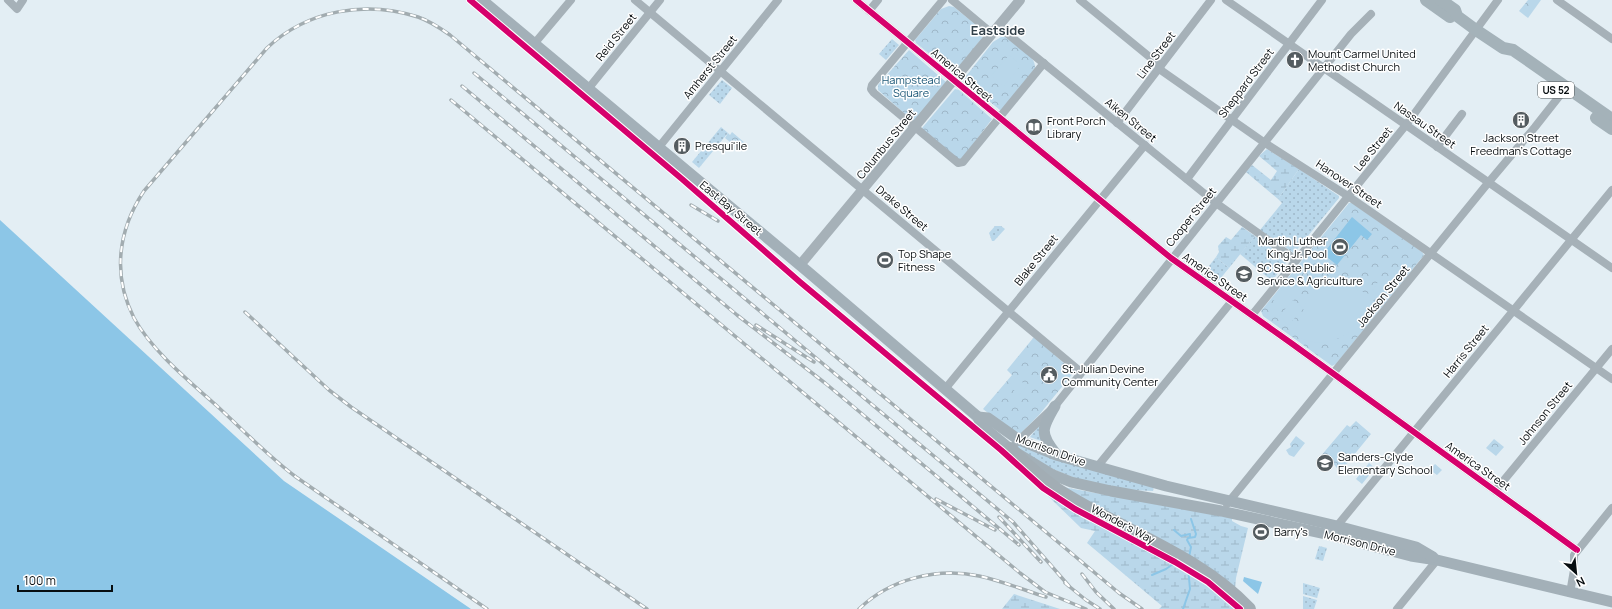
<svg xmlns="http://www.w3.org/2000/svg" width="1612" height="609" font-family="Manrope,sans-serif">
	<defs>
		<pattern id="grass-dots" width="8" height="8" patternUnits="userSpaceOnUse"><rect width="8" height="8" fill="#b9d7ea"/><path d="M2 2h.1M6 6h.1" fill="none" stroke="#9eb7c8" stroke-width="1.8" stroke-linecap="round"/></pattern>
		<pattern id="forest-crowns" width="20" height="18" patternUnits="userSpaceOnUse"><rect width="20" height="18" fill="#b9d7ea"/><path d="M2 6a3 3 0 1 1 6 0M12 15a3 3 0 1 1 6 0" fill="none" stroke="#9eb7c8"/></pattern>
		<pattern id="wetland-marsh" width="20" height="14" patternUnits="userSpaceOnUse"><rect width="20" height="14" fill="#b9d7ea"/><path d="M1 5h8M5 5V1M11 12h8M15 12V8" fill="none" stroke="#9eb7c8"/></pattern>
	</defs>
	<rect width="100%" height="100%" fill="#e3eef4"/>
	<!-- grass -->
	<g fill="url(#grass-dots)">
		<path d="M892,39l7,6 -13,15 -7,-6z"/>
		<path d="M722,80l10,8 -12,16 -11,-9z"/>
		<path d="M721,127l7,6 -29,35 -7,-6z"/>
		<path d="M1299,169l40,27v2l-45,55 -34,-23 22,-27 -4,-4z"/>
		<path d="M995,226h6l4,3 -11,12h-2l-3,-8z"/>
		<path d="M1255,236l33,24 -16,21 -32,-27z"/>
		<path d="M1216,257l13,11 -14,17 -13,-10z"/>
		<path d="M1042,422l-1,19 -11,-4z"/>
		<path d="M1018,444l136,42 -1,5 -22,-1 -44,-7 -37,-15 -33,-19z"/>
		<path d="M1319,546l8,2 -4,13 -8,-2z"/>
		<path d="M1303,583l17,5 -3,10 -14,-4z"/>
		<path d="M1303,596l14,4 -3,9h-11z"/>
	</g>
	<!-- forest -->
	<g fill="url(#forest-crowns)">
		<path d="M1528,0h13l-13,18 -9,-7z"/>
		<path d="M949,6l5,1 32,26 -31,39 -2,1 -37,-30 -1,-3 26,-31z"/>
		<path d="M1001,37h6c9,8 29,18 28,31l-33,42h-2l-37,-30 30,-38z"/>
		<path d="M909,50l37,32 -31,39h-2l-35,-31v-5z"/>
		<path d="M955,89l4,1 33,29 -30,40 -3,1 -36,-30 -1,-2z"/>
		<path d="M732,132l13,11 -5,7 -15,-12 3,-5 2,2z"/>
		<path d="M1349,203h3l70,49 2,3 -88,109 -4,2 -69,-50 -2,-5z"/>
		<path d="M1034,337l40,35 -35,43 -19,19 -8,-2 -29,-23 29,-34 -5,-5z"/>
		<path d="M1356,421l15,13 -31,38 -7,-9 -13,-6 27,-32 3,2z"/>
		<path d="M1296,436l9,7 -11,14 -5,-2 -3,-5 5,-3 -1,-3z"/>
		<path d="M1494,439l10,8 -8,9 -10,-8z"/>
		<path d="M1369,463l6,5 -13,16 -6,-5z"/>
	</g>
	<!-- wetland -->
	<g fill="url(#wetland-marsh)">
		<path d="M1267,149l32,20 -21,30 -32,-27 6,-7 19,15 6,-9 -18,-15z"/>
		<path d="M1242,227l13,9 -26,32 -13,-11 3,-5 -1,-6 8,-9 5,3z"/>
		<path d="M1063,487l169,31v3l9,5 7,2 -12,50 -1,11z"/>
		<path d="M1049,494l33,21 -1,2 9,5 2,-2 97,52 27,18 15,12 2,3v4h-74l3,-3 -75,-63 8,-12 -14,-3 -33,-32z"/>
		<path d="M1014,594l46,15h-58z"/>
	</g>
	<!-- garden -->
	<g fill="#b9d7ea">
		<path d="M1009,55l12,10 -17,21 -13,-10z"/>
		<path d="M1294,275l8,6 -21,25 -8,-6z"/>
		<path d="M1318,277l20,5v1l31,11 5,7c-11,30 -50,55 -80,33l13,-34 -1,-1 2,-5h1l4,-14z"/>
		<path d="M1378,282l11,7 -6,9 -11,-7z"/>
		<path d="M1293,300l10,8 -14,17 -10,-9z"/>
		<path d="M1016,377l11,9 -8,9 -10,-9z"/>
		<path d="M1435,464l7,6 -5,5 -7,-5z"/>
	</g>
	<!-- water -->
	<g fill="#8cc6e7">
		<path d="M1352,217l20,17 -5,6 -6,-5 -24,30 -14,-11z"/>
		<path d="M0,220l284,261 187,128h-471z"/>
		<path d="M1244,577l18,5 -4,12 -15,-13z"/>
	</g>
	<g fill="none" stroke-linecap="round" stroke-linejoin="round">
		<!-- stream -->
		<g stroke="#8cc6e7" stroke-width="2">
			<path d="M1174,530l7,6 9,-2v3"/>
			<path d="M1189,557l2,-10 -4,-7 1,-2 7,-1 1,-3 -5,-15"/>
			<path d="M1152,575l14,-6 7,-5 5,-1"/>
			<path d="M1183,609l7,-20 -2,-22"/>
		</g>
		<!-- minor -->
		<g stroke="#a6b1b8" stroke-width="8">
			<path d="M8,0l9,9 6,-9"/>
			<path d="M635,0l446,372"/>
			<path d="M856,0l315,258 120,85 286,207"/>
			<path d="M943,0l-71,85 -1,4 3,4 84,70 5,-1 81,-99"/>
			<path d="M952,0l36,30 16,1 212,172 80,57"/>
			<path d="M1080,0l77,63 5,8 103,72 83,53 264,183"/>
			<path d="M1226,0l386,268"/>
			<path d="M1557,0l55,39"/>
			<path d="M869,11l9,-11"/>
			<path d="M534,44l37,-44"/>
			<path d="M588,89l72,-89"/>
			<path d="M1117,123l94,-123"/>
			<path d="M659,147l119,-147"/>
			<path d="M1437,147l25,-33"/>
			<path d="M1187,179l135,-179"/>
			<path d="M1252,315l154,-190 92,-125"/>
			<path d="M945,389l200,-244"/>
			<path d="M1016,443l39,-37 296,-372 20,-20"/>
			<path d="M1097,467l135,-166"/>
			<path d="M1495,491l117,-142"/>
			<path d="M1227,504l261,-321 47,-56 26,-33"/>
			<path d="M1337,526l275,-336"/>
			<path d="M1570,593l4,-23v-15l38,-47"/>
			<path d="M1397,609l40,-49"/>
		</g>
		<!-- tertiary -->
		<path stroke="#a6b1b8" stroke-width="10" d="M800,265l220,-265"/>
		<!-- secondary -->
		<g stroke="#a3b0b8" stroke-width="11">
			<path d="M482,0l325,271 171,146"/>
			<path d="M1055,406c-13,22 -16,27 1,48"/>
			<path d="M978,417l3,8 29,24 41,25 20,8 40,9 110,20 109,24 81,21 26,4 175,42"/>
			<path d="M978,417l10,1 31,22 37,15 110,31 171,40 79,21 17,10"/>
		</g>
		<!-- primary -->
		<g stroke="#a4b2b9" stroke-width="12">
			<path d="M1426,0l24,17"/>
			<path d="M1441,0l14,10 2,6 19,14 27,18 10,2 99,69"/>
			<path d="M1596,118l16,11"/>
		</g>
		<!-- motorway -->
		<path stroke="#a2adb4" stroke-width="14" d="M1010,449c14,14 29,28 46,40 62,41 141,65 193,120"/>
		<defs>
			<g id="rail">
				<path d="M474,73l539,449 56,64"/>
				<path d="M462,86l275,229 88,68 194,162"/>
				<path d="M451,100l569,473 25,19 41,17"/>
				<path d="M691,205l27,16"/>
				<path d="M245,312l84,78 22,17 296,202"/>
				<path d="M756,325l58,37"/>
				<path d="M936,499l59,31"/>
				<path d="M999,517l42,45"/>
				<path d="M1082,574l14,18 18,17"/>
				<path d="M1065,583l21,17 14,9"/>
				<path d="M487,609l-191,-132c-28,-21 -53,-47 -79,-71 -28,-25 -65,-55 -83,-88 -22,-43 -16,-88 10,-127l123,-143c40,-38 99,-48 151,-31 12,4 22,11 32,18l669,558 23,16"/>
				<path d="M859,609c31,-30 78,-42 120,-33 23,5 45,14 67,21"/>
			</g>
		</defs>
		<!-- rail casing -->
		<use href="#rail" stroke="#a2acb0" stroke-width="3.5"/>
		<!-- rail -->
		<use href="#rail" stroke="#fff" stroke-width="2" stroke-dasharray="6" stroke-linecap="butt"/>
		<defs>
			<g id="cycleway">
				<path d="M470,0l212,179 118,103 201,168 42,38 32,21 100,53 33,20 32,27"/>
				<path d="M856,0l315,258 120,85 286,207"/>
			</g>
		</defs>
		<!-- cycleway casing -->
		<use href="#cycleway" stroke="#fff" stroke-width="8"/>
		<!-- cycleway -->
		<use href="#cycleway" stroke="#d6006c" stroke-width="6"/>
	</g>
	<!-- icons -->
	<defs>
		<symbol id="church-disc" viewBox="-11 -11 22 22"><circle r="9.5" fill="#545c60" stroke="#fff"/><path d="M-1.2-6h2.4v3.5h3.3v2.4h-3.3V6h-2.4V-.1h-3.3v-2.4h3.3Z" fill="#fff"/></symbol>
		<symbol id="building-disc" viewBox="-11 -11 22 22"><circle r="9.5" fill="#545c60" stroke="#fff"/><path d="M-4-6H4V6H1V3H-1V6H-4ZM-2.5-4.3h1.7v1.8h-1.7ZM.8-4.3h1.7v1.8H.8ZM-2.5-1h1.7V.8h-1.7ZM.8-1h1.7V.8H.8Z" fill="#fff"/></symbol>
		<symbol id="library-disc" viewBox="-11 -11 22 22"><circle r="9.5" fill="#545c60" stroke="#fff"/><path d="M-6-4Q-3-5.5-.7-3.5V5Q-3 3-6 4ZM6-4Q3-5.5 .7-3.5V5Q3 3 6 4Z" fill="#fff"/></symbol>
		<symbol id="stadium-disc" viewBox="-11 -11 22 22"><circle r="9.5" fill="#545c60" stroke="#fff"/><path d="M0-5a6.5 5 0 1 0 0 10a6.5 5 0 1 0 0-10ZM-3.5-1.8h7v3.6h-7Z" fill="#fff"/></symbol>
		<symbol id="university-disc" viewBox="-11 -11 22 22"><circle r="9.5" fill="#545c60" stroke="#fff"/><path d="M0-5L7-2L0 1L-7-2ZM-4 1L0 2.5L4 1V4Q0 6-4 4Z" fill="#fff"/></symbol>
		<symbol id="civic-disc" viewBox="-11 -11 22 22"><circle r="9.5" fill="#545c60" stroke="#fff"/><path d="M-.6-6.5H3V-4.5H.6V-3L4-1V1h2V6H-6V1h2V-1L-.6-3ZM-1.2 2.5V6h2.4V2.5Z" fill="#fff"/></symbol>
		<symbol id="school-disc" viewBox="-11 -11 22 22"><circle r="9.5" fill="#545c60" stroke="#fff"/><path d="M0-5L7-2L0 1L-7-2ZM-4 1L0 2.5L4 1V4Q0 6-4 4Z" fill="#fff"/></symbol>
	</defs>
	<g fill-rule="evenodd">
		<use href="#church-disc" x="1285" y="50" width="20" height="20"/>
		<use href="#building-disc" x="1511" y="110" width="20" height="20"/>
		<use href="#library-disc" x="1024" y="117" width="20" height="20"/>
		<use href="#building-disc" x="672" y="136" width="20" height="20"/>
		<use href="#stadium-disc" x="1330" y="237" width="20" height="20"/>
		<use href="#stadium-disc" x="875" y="250" width="20" height="20"/>
		<use href="#university-disc" x="1234" y="264" width="20" height="20"/>
		<use href="#civic-disc" x="1039" y="365" width="20" height="20"/>
		<use href="#school-disc" x="1315" y="453" width="20" height="20"/>
		<use href="#stadium-disc" x="1251" y="522" width="20" height="20"/>
	</g>
	<g text-anchor="middle" stroke-width="3" stroke-linejoin="round" paint-order="stroke">
		<!-- shield labels -->
		<rect fill="#fff" stroke="#515658" stroke-width="1" x="1538" y="82" width="36" height="16" rx="3"/>
		<g font-size="10" font-weight="bold" fill="#070d10">
			<text x="1556" y="94">US 52</text>
		</g>
		<!-- street labels -->
		<g font-size="11" fill="#070d10" stroke="#fff">
			<text transform="translate(616 37) rotate(-51)" y="4">Reid Street</text>
			<text transform="translate(1156 55) rotate(-53)" y="4">Line Street</text>
			<text transform="translate(710 67) rotate(-51)" y="4">Amherst Street</text>
			<text transform="translate(962 75) rotate(40)" y="4">America Street</text>
			<text transform="translate(1246 83) rotate(-53)" y="4">Sheppard Street</text>
			<text transform="translate(1131 120) rotate(39)" y="4">Aiken Street</text>
			<text transform="translate(1425 125) rotate(35)" y="4">Nassau Street</text>
			<text transform="translate(886 144) rotate(-51)" y="4">Columbus Street</text>
			<text transform="translate(1373 149) rotate(-51)" y="4">Lee Street</text>
			<text transform="translate(1349 184) rotate(34)" y="4">Hanover Street</text>
			<text transform="translate(731 208) rotate(40)" y="4">East Bay Street</text>
			<text transform="translate(902 208) rotate(40)" y="4">Drake Street</text>
			<text transform="translate(1191 217) rotate(-51)" y="4">Cooper Street</text>
			<text transform="translate(1036 260) rotate(-51)" y="4">Blake Street</text>
			<text transform="translate(1215 277) rotate(35)" y="4">America Street</text>
			<text transform="translate(1383 296) rotate(-51)" y="4">Jackson Street</text>
			<text transform="translate(1466 351) rotate(-51)" y="4">Harris Street</text>
			<text transform="translate(1545 413) rotate(-51)" y="4">Johnson Street</text>
			<text transform="translate(1051 450) rotate(20)" y="4">Morrison Drive</text>
			<text transform="translate(1478 466) rotate(35)" y="4">America Street</text>
			<text transform="translate(1123 524) rotate(28)" y="4">Wonder's Way</text>
			<text transform="translate(1360 543) rotate(14)" y="4">Morrison Drive</text>
		</g>
		<!-- poi labels -->
		<g font-size="11" fill="#070d10" stroke="#fff" text-anchor="start">
			<text x="1308" y="58">Mount Carmel United<tspan x="1308" dy="13">Methodist Church</tspan></text>
			<text x="1047" y="125">Front Porch<tspan x="1047" dy="13">Library</tspan></text>
			<text x="1521" y="142" text-anchor="middle">Jackson Street<tspan x="1521" dy="13">Freedman's Cottage</tspan></text>
			<text x="695" y="150">Presqui'ile</text>
			<text x="1327" y="245" text-anchor="end">Martin Luther<tspan x="1327" dy="13">King Jr. Pool</tspan></text>
			<text x="898" y="258">Top Shape<tspan x="898" dy="13">Fitness</tspan></text>
			<text x="1257" y="272">SC State Public<tspan x="1257" dy="13">Service &amp; Agriculture</tspan></text>
			<text x="1062" y="373">St. Julian Devine<tspan x="1062" dy="13">Community Center</tspan></text>
			<text x="1338" y="461">Sanders-Clyde<tspan x="1338" dy="13">Elementary School</tspan></text>
			<text x="1274" y="536">Barry's</text>
		</g>
		<!-- park labels -->
		<g font-size="11" fill="#1a5676" stroke="#fff">
			<text x="911" y="84">Hampstead<tspan x="911" dy="13">Square</tspan></text>
		</g>
		<!-- quarter labels -->
		<g font-size="13" font-weight="bold" fill="#313f48" stroke="#fff">
			<text x="998" y="35">Eastside</text>
		</g>
	</g>
	<!-- north arrow -->
	<g transform="translate(1576 573) rotate(153)" stroke="#ffffff" stroke-width="3" paint-order="stroke">
	<path d="M0-3L7 15L0 10L-7 15Z" fill="#070d10"/>
	<text y="-6" font-size="11" font-weight="bold" text-anchor="middle" fill="#070d10">N</text>
	</g>
	<!-- scale -->
	<path d="M18 585v6h94v-6" fill="none" stroke="#070d10" stroke-width="2"/>
	<text x="24" y="585" font-size="12" fill="#070d10" stroke="#ffffff" stroke-width="3" paint-order="stroke">100 m</text>
</svg>
